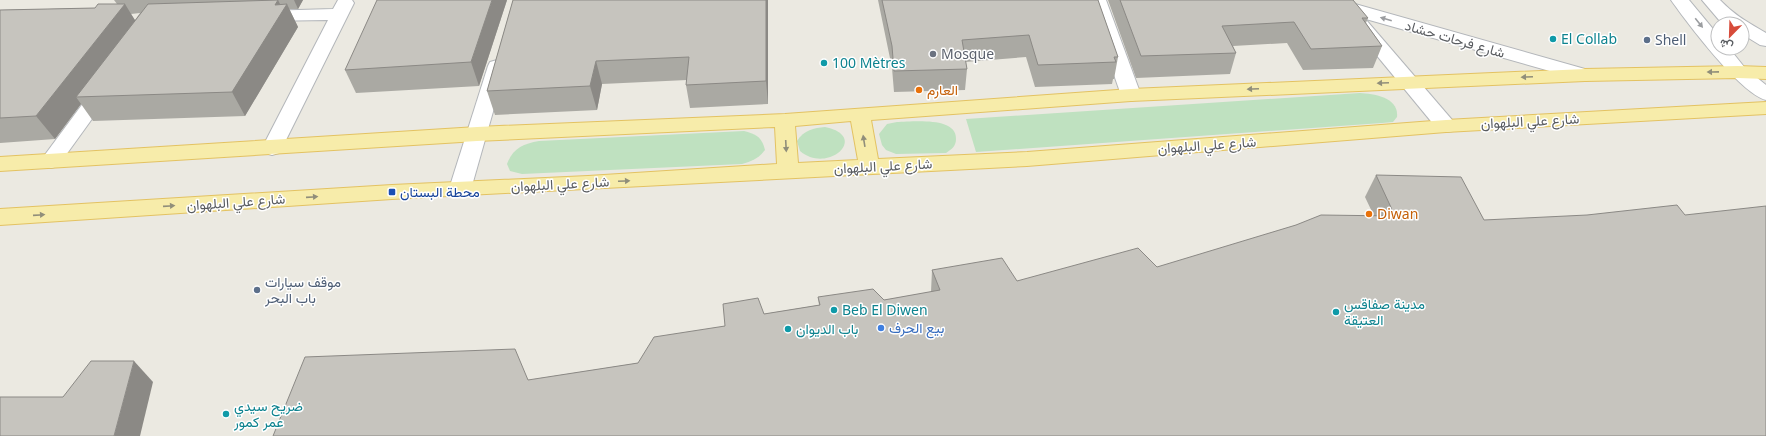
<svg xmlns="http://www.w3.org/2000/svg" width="1766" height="436" font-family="'Noto Sans',Vazirmatn,sans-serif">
	<rect width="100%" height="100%" fill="#ebe9e1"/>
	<!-- green -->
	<g fill="#bfe1c0">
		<path d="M1360,93c14,1 39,4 37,24l-4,5 -11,1 -406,29 -10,-33z"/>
		<path d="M897,122c14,0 60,-6 59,17 0,7 -4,10 -10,14l-50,1 -10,-4 -4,-5 -3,-11 8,-10z"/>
		<path d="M825,127c45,9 3,48 -25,24l-3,-10c7,-11 17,-13 28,-14z"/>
		<path d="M744,131c12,3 18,6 21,19 -7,9 -13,11 -23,14l-220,10 -12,-3 -3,-7c6,-16 16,-20 32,-23z"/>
	</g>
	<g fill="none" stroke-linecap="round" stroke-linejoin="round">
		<defs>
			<g id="minor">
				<path d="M338,0h14l2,3 -72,145 -3,5 -7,2 -7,-2 -3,-5 66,-128 -65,1 -6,-1 -3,-4 3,-4 6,-1 70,-2z"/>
				<path d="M1088,0h18l35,95 -3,4 -7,2 -7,-2 -3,-4z"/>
				<path d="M1316,0h25l251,71 2,4 -2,4 -7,2 -7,-2 -237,-67 -22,-8z"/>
				<path d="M1671,0h18l29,35v13h11l16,20 21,17v15c-26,-7 -78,-76 -95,-100z"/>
				<path d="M1702,0h18c14,15 29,23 46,33v13l-6,-1 -18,-11v-10h-17l-6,-4z"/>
				<path d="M1361,20l6,1 86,100 3,5 -3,5 -7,1 -7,-1 -84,-102 -3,-4 3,-4z"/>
				<path d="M497,60l7,2 2,4 -35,123 -3,5 -8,2 -8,-2 -3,-5 39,-123 2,-4z"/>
				<path d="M105,81l7,2 3,4 -57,79 -7,2 -7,-2 -3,-5 3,-5 54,-73z"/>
			</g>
			<path id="major" d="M1738,66l28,1v12l-28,-1 -153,3 -454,20 -260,19 7,39 149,-7 419,-32 320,-18v12l-320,18 -419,34 -635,33 -392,26v-16l392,-24 196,-9 189,-12 -2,-37 -298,14 -477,30v-14l477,-30 308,-13 346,-25 454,-20zM851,121l7,39 -60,3 -3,-37z"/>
		</defs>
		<!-- minor casing -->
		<use href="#minor" stroke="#b3b6ba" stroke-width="2"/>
		<!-- major casing -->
		<use href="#major" stroke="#e3c262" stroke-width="2"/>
		<!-- minor -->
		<use href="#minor" fill="#fff" fill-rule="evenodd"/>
		<!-- major -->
		<use href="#major" fill="#f7ecaa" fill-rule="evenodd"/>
	</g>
	<!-- wall -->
	<g fill="#aaa9a3" fill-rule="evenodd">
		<path d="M114,0h189l-5,9h-9l9,18 -53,89 -152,5 -12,-17 -26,35 -55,4v-133l95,-2 22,-4zM140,13l-5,7 -4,-6z"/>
		<path d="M507,0l-28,86 -123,7 -11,-23z"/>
		<path d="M513,0h255v104l-78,4 -4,-23 1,-5 -85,4 -5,26 -102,5 -8,-24z"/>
		<path d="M878,0h220l20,57 -4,22h-1l-1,5 -77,3 -9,-30 -61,5 2,7 -2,21 -71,2 -2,-24z"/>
		<path d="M1108,0h245l15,18 -2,5 16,23 -9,22 -70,2 -16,-27 -54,3 3,7 -6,21 -94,4z"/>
		<path d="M1376,175l108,45 201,-5 -1157,165 110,-17 87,-37 39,-12 55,-9 -1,-8 66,3 47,-8 1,-22 85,11 140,-14 217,-51 -9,-19z"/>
	</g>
	<!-- shaded-wall -->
	<g fill="#8b8985">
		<path d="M278,0l5,10 4,-6 11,23 -53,89 -13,-24 43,-87z"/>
		<path d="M294,0h9l-5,9z"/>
		<path d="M492,0h15l-28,86 -8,-24z"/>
		<path d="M766,0h2v104l-2,-23z"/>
		<path d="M125,4l14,23 -63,70 5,7 -26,35 -19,-23z"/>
		<path d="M596,61l6,23 -5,26 -7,-24z"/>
		<path d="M134,361l19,21 -13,54h-26z"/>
	</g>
	<!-- building -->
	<g fill="#c6c4be" stroke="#8b8985">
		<path d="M278,0l-3,5 12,-1 -55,88 -156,5 72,-93z"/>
		<path d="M377,0h115l-21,62 -126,8z"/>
		<path d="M513,0h253v81l-80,4 3,-28 -93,4 -6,25 -103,5z"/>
		<path d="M882,0h216l20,57h-4l2,5 -78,3 -9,-30 -67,5 5,29 -73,2 -2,-25z"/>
		<path d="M1120,0h233l15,18h-6l20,28 -71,3 -17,-27 -72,4 14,27 -95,3z"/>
		<path d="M98,4h27l-89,112 -36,2v-108l95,-2z"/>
		<path d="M1376,175l85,2 23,43 103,-5 90,-10 8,10 81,-9v230h-1493l32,-79 210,-8 13,31 110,-17 16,-26 71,-11 -2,-22 35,-6 6,16 56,-9 -2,-8 55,-8 11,11 56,-10 -8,-20 70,-12 15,23 121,-33 19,19 139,-42 25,-10 74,1z"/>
		<path d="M91,361h43l-20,75h-114v-39h63z"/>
	</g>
	<!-- one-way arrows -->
	<defs><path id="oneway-solid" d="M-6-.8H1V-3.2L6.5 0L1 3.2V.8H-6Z"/></defs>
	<g fill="#9b9da0">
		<use href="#oneway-solid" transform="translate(1386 19) rotate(-164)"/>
		<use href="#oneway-solid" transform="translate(1699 23) rotate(51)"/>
	</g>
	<g fill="#908e7a">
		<use href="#oneway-solid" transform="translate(1713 72) rotate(179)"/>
		<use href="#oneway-solid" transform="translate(1527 77) rotate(178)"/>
		<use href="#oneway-solid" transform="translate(1383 83) rotate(177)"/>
		<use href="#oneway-solid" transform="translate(1253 89) rotate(177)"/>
		<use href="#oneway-solid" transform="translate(864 141) rotate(-99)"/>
		<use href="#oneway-solid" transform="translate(786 146) rotate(87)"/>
		<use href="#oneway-solid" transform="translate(624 181) rotate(-3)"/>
		<use href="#oneway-solid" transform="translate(312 197) rotate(-4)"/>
		<use href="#oneway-solid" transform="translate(169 206) rotate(-4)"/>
		<use href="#oneway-solid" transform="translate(39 215) rotate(-4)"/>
	</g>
	<!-- markers -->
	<g fill="#0f9aa8" stroke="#fff" stroke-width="1.5">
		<circle cx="1553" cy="39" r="4"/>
		<circle cx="824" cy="63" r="4"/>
		<circle cx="834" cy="310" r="4"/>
		<circle cx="1336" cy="312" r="4"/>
		<circle cx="788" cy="329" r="4"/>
		<circle cx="226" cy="414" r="4"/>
	</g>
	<g fill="#5c6f8a" stroke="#fff" stroke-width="1.5">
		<circle cx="1647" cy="40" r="4"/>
		<circle cx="257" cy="290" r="4"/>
	</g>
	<circle fill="#6b7280" stroke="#fff" stroke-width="1.5" cx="933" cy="54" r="4"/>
	<g fill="#e8710a" stroke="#fff" stroke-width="1.5">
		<circle cx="919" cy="90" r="4"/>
		<circle cx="1369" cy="214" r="4"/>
	</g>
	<rect fill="#1a4fb4" stroke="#fff" stroke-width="1.5" x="388" y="188" width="8" height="8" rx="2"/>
	<circle fill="#3f7fe0" stroke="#fff" stroke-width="1.5" cx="881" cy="328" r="4"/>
	<g text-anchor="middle" stroke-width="3" stroke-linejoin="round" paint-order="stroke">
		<!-- street labels -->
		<g font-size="14" fill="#595c60" stroke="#fff">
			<text transform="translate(1455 39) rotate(16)" y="5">شارع فرحات حشاد</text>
			<text transform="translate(1530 121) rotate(-3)" y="5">شارع علي البلهوان</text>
			<text transform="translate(1207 145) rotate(-4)" y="5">شارع علي البلهوان</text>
			<text transform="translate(883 166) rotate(-3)" y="5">شارع علي البلهوان</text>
			<text transform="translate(560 184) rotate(-3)" y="5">شارع علي البلهوان</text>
			<text transform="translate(236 202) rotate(-4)" y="5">شارع علي البلهوان</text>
		</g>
		<!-- culture labels -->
		<g font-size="14" fill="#0d838f" stroke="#fff" text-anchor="start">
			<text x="1561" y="44">El Collab</text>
			<text x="832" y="68">100 Mètres</text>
			<text x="1344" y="309">مدينة صفاقس<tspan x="1344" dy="16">العتيقة</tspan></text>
			<text x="842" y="315">Beb El Diwen</text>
			<text x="796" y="334">باب الديوان</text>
			<text x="234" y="411">ضريح سيدي<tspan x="234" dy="16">عمر كمور</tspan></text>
		</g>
		<!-- service labels -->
		<g font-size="14" fill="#4e5e75" stroke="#fff" text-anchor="start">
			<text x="1655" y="45">Shell</text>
			<text x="265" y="287">موقف سيارات<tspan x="265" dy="16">باب البحر</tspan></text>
		</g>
		<!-- worship labels -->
		<g font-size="14" fill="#5b616d" stroke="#fff" text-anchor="start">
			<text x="941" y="59">Mosque</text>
		</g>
		<!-- food labels -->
		<g font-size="14" fill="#c56008" stroke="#fff" text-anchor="start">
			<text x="927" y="95">العارم</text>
			<text x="1377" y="219">Diwan</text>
		</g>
		<!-- transit labels -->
		<g font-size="14" fill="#164399" stroke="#fff" text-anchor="start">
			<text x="400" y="197">محطة البستان</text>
		</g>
		<!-- shop labels -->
		<g font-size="14" fill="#366cbe" stroke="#fff" text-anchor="start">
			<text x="889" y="333">بيع الحرف</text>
		</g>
	</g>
	<!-- north arrow -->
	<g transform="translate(1730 36) rotate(203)"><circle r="19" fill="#ffffff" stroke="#bdbebf"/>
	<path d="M0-3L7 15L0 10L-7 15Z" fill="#d74b3a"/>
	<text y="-6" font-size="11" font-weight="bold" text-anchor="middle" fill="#595c60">ش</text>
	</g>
</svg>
